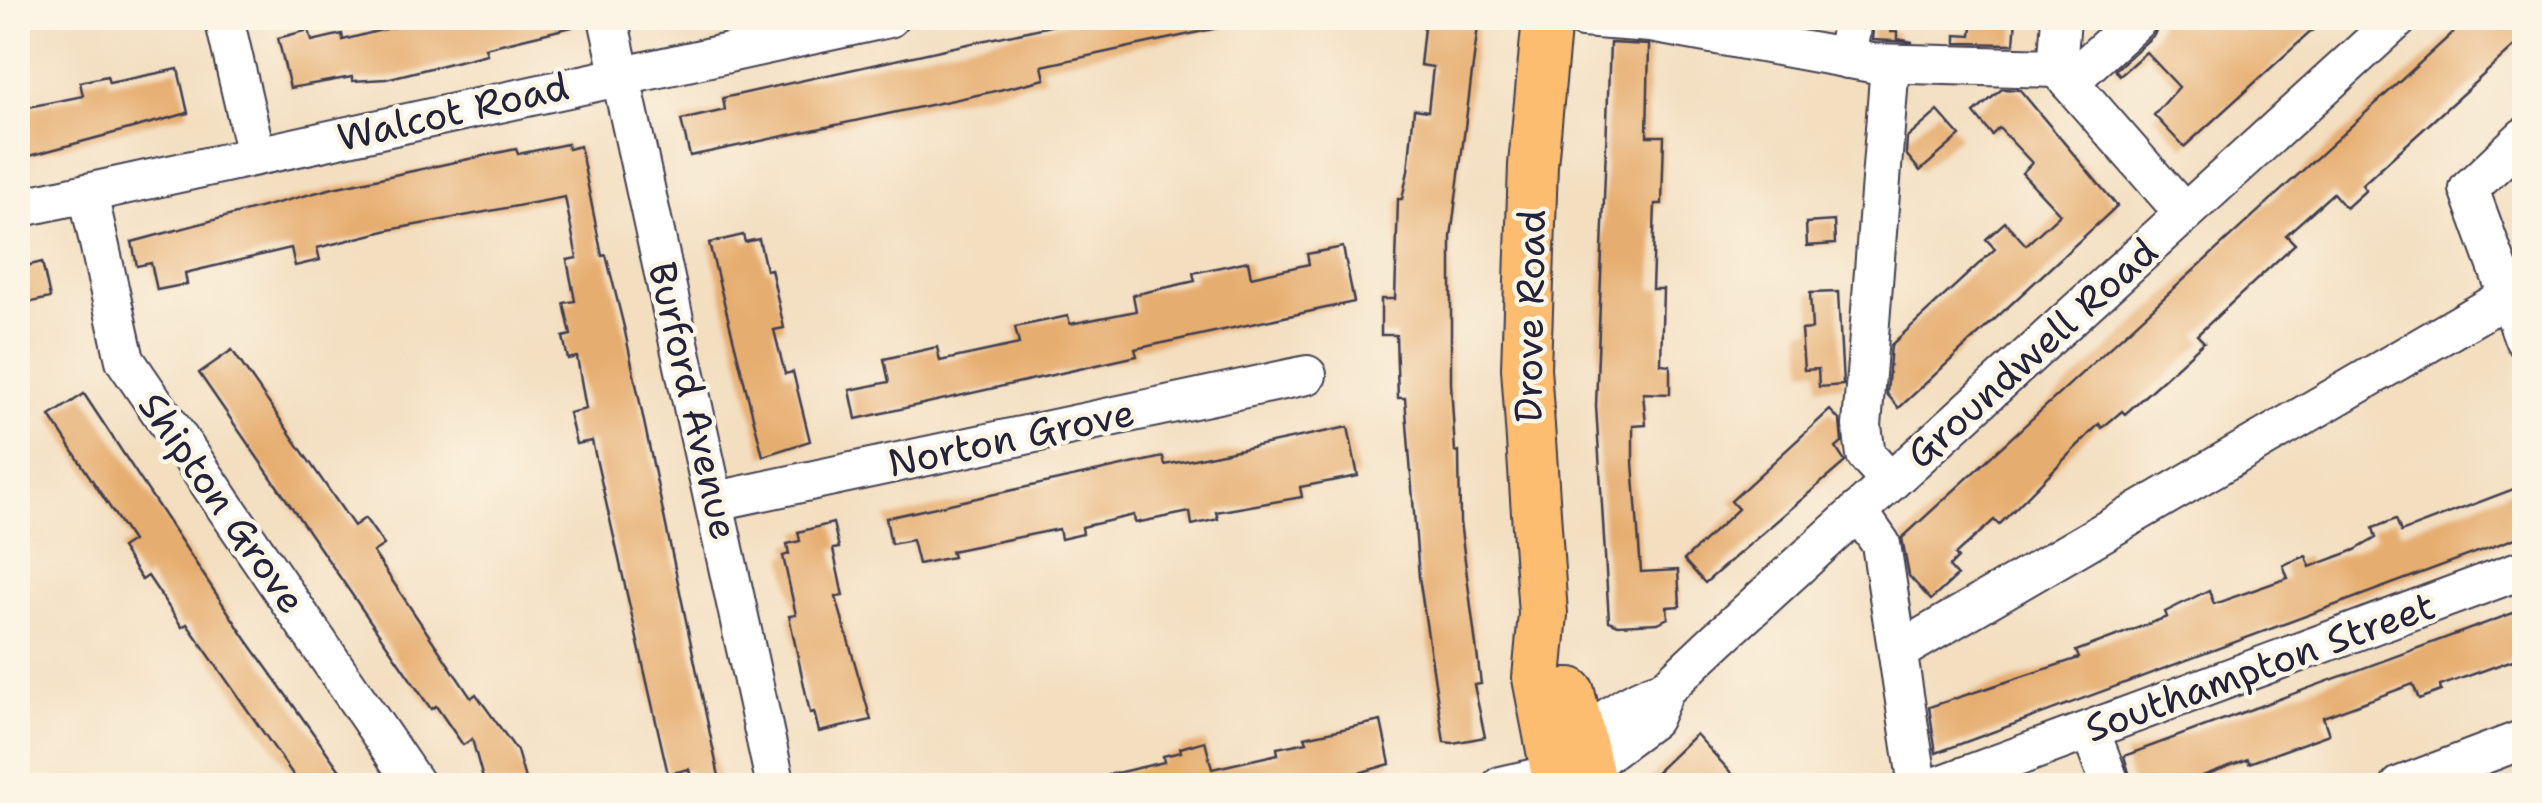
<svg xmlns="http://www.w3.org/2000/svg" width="2542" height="803" font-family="'Shantell Sans',sans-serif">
	<rect width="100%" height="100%" fill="#fcf5e5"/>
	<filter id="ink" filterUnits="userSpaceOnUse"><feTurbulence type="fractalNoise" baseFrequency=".01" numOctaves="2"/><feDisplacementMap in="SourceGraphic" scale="20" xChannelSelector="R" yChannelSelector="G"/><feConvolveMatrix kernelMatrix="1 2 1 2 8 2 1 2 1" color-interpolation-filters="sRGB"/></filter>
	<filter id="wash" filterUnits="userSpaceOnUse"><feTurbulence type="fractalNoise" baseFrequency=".0048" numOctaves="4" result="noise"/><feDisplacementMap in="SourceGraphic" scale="40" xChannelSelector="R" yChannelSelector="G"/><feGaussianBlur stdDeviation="2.25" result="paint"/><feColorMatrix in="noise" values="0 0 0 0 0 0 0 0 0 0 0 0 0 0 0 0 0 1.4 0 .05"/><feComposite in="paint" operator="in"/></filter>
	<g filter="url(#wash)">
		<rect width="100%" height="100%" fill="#f3dec0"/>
		<g id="blocks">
			<!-- building -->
			<g fill="#e6ad70">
				<path d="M429,18h142l1,9 -87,21 2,6 -101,25 -33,2 -1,-4 -62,11 -12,-50 31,-8 3,11 30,-7 1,6z"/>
				<path d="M1086,18h131l1,10 -176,38 3,13 -54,13 -301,64 -9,-36 44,-10 -2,-12z"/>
				<path d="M1425,18h28l-1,6 26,2 -27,211v146l4,69 4,-1 1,71 21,162 -7,1 11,52 -32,6 -9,-1 -25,-165 -14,-179h-7l-2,-63h-15v-36h14l3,-100h4l6,-28 6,-62 14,2 5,-44 -13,-2z"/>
				<path d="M1874,18h17v14h6v7l16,3 -41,-2z"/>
				<path d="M1973,18h43l-2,26 -58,-1v-8l15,1z"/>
				<path d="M2161,18h165l-142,129 -30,-32 25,-28 -33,-35 -26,23 -5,-5 39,-35z"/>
				<path d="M2469,18h55v20l-162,147 4,5 -20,18 -13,-15 -47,42 9,9 -98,91 7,7 -79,72 -3,-3 -20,17 -3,-4 -100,101 -5,-5 -39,35 3,3 -9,9 8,9 -26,24 -22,-24 -7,-38z"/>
				<path d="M1610,43l39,2 -2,91h17l-2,68h-7l-3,85h11l-2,75 9,1v29l-27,-1 3,32 -13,1v36l8,110 37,-2 2,36 -13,1 1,11 -10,5 -40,2 -9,-4 -13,-215z"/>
				<path d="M178,69l10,44 -170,46v-50l65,-13 -3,-14 27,-6 2,7z"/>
				<path d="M2002,89l18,1 97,116 -218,202 -12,-14 4,-49 104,-96 -9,-10 19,-17 21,23 34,-31 -38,-41 10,-10 -33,-35 -7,7 -18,-22z"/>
				<path d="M1938,111l22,25 -40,35 -14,-17 1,-16z"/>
				<path d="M567,144l1,5 12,-3 22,110 4,-1 18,72 97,459h-28l-4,-17 -21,5 -76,-333 -16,3 -7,-31 17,-4 -9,-52 -9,2 -5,-22 8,-2 -7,-32 11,-2 -8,-41 10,-2 -12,-61 -176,33 -72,18 3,12 -25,6 -4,-18 -106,25 2,11 -30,6 -6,-27 -14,3 -5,-24 201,-54 183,-39 2,5z"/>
				<path d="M1834,221l1,23 -28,2 -1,-23z"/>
				<path d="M743,235l2,7 14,-3 7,31 5,-1 13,59 -10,2 11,44 8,-2 17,69 -47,15 -54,-213z"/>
				<path d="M1343,247l11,55 -219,47 2,7 -281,63 -6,-29 39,-8 -5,-23 53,-12 3,14 79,-17 -4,-17 53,-11 2,8 66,-13 -3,-16 62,-14 -2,-8 55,-12 3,16 58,-13 -2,-10z"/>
				<path d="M42,262l8,36 -32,7v-37z"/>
				<path d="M1838,292l5,93 -24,2 -1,-18 -14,1 -3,-40 11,-1 -2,-36z"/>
				<path d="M232,350l122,176 11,-8 19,27 -11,7 98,146 5,-4 41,57 10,35h-42l-13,-47 -9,6 -27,-39 -5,3 -232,-336z"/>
				<path d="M84,394l162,245 105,147h-50l-114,-162 -5,3 -34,-51 -6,4 -21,-32 11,-7 -82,-125z"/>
				<path d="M1830,410l10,11 2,22 -6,5 9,14 -140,121 -21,-23 54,-51 -7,-8z"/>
				<path d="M1348,427l10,49 -58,11 2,10 -86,15 2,7 -26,6 -2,-13 -55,11 -1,-8 -52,12 1,7 -22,5 -2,-10 -108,22 2,6 -35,7 -6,-24 -21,4 -5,-26 277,-61 2,8z"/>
				<path d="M2524,485v50l-588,218 -7,-46 150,-49 -3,-7 91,-34 -2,-5 44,-22 5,14 74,-26 -5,-13 23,-9 4,11 45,-17 21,-12 -3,-10 23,-9 5,13z"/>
				<path d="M833,523l6,25 -6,1 10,47 -7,1 35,123 -52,12 -5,-20 -4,1 -21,-97 7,-1 -13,-59 6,-2 -2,-10 13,-3 -2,-9z"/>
				<path d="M2524,609v47l-84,30 1,5 -22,8 -6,-15 -90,33 6,17 -80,29 -1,-4 -72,27h-43l-9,-30z"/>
				<path d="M1381,721l9,43 -28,8 -60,14h-193l-1,-11 56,-13 -1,-6 18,-4 -1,-4 25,-7 7,28 66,-15 -1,-6 30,-6 -2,-5z"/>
				<path d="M1696,734l47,52h-101z"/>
			</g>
		</g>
	</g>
	<g filter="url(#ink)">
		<use href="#blocks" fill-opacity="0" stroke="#413e4f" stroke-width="2.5"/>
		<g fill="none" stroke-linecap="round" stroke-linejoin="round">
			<defs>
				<g id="minor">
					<path d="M224,18l32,137"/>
					<path d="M608,18l168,768"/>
					<path d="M1582,18l69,5 221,40 185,5"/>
					<path d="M2061,18l-4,50 127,145"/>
					<path d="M1847,59l5,-41"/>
					<path d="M1890,64l-28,362 4,29 24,27"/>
					<path d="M2069,82l70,-64"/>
					<path d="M2524,137l-55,52 55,150"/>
					<path d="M88,193l37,167 291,426"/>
					<path d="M18,208l871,-190"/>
					<path d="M716,501l591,-126"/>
					<path d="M1858,511l23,33 37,242"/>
					<path d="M1899,651l610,-355"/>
					<path d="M2090,730l21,56"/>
					<path d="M1565,759c27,-32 60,-58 100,-70"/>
					<path d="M1501,786l87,-20 64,-47 13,-30 52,-49 682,-622"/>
					<path d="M1938,786l586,-217"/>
					<path d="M2400,786l124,-47"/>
				</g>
				<g id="major">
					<path d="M1547,18l-14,147 -7,203 17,246 -6,64 21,108"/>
					<path d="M1570,692l22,94"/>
				</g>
			</defs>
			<!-- minor casing -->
			<use href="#minor" stroke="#413e4f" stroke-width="42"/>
			<!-- major casing -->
			<use href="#major" stroke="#413e4f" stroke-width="52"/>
			<!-- minor -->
			<use href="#minor" stroke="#fff" stroke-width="38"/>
			<!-- major -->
			<use href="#major" stroke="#fcbd6f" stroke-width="48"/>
		</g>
	</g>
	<g text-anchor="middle" stroke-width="9" stroke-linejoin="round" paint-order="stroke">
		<!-- street labels -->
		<g font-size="38" fill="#22223b" stroke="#fcf5e5">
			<text transform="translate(453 112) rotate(-13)" y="13">Walcot Road</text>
			<text transform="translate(1530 316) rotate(-89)" y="13">Drove Road</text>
			<text transform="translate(2032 353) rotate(-42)" y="13">Groundwell Road</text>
			<text transform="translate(693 401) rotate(77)" y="13">Burford Avenue</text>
			<text transform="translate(1011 438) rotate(-12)" y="13">Norton Grove</text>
			<text transform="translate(222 503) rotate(55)" y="13">Shipton Grove</text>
			<text transform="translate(2260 667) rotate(-20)" y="13">Southampton Street</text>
		</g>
	</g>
	<!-- margin -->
	<rect width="2542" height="803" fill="none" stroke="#fcf5e5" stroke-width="60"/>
</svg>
